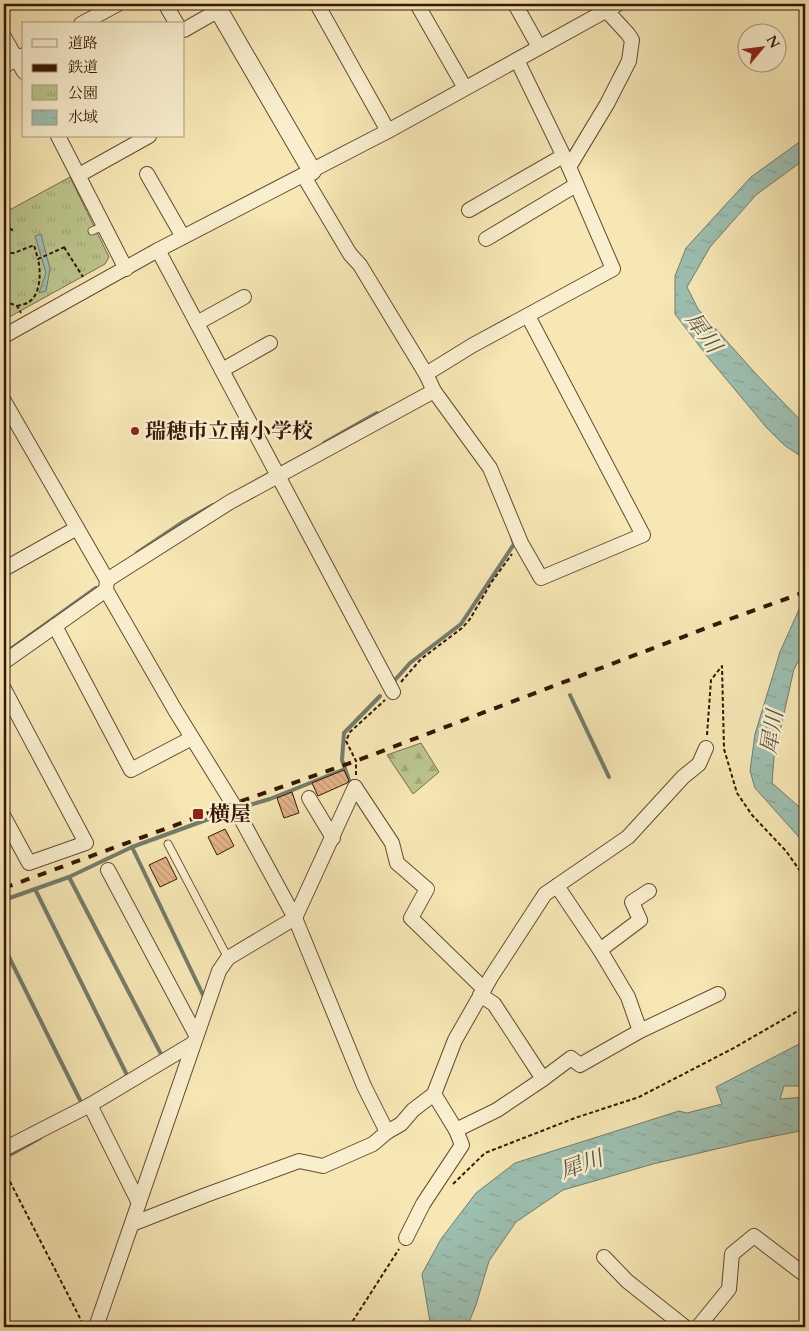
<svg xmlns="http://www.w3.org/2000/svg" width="809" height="1331" font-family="Cardo,'Noto Serif JP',serif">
	<defs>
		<pattern id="forest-firs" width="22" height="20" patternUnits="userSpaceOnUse" patternTransform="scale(1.25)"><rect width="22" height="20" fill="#bcc58d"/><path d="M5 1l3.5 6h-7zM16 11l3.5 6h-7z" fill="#a2a878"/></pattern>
		<pattern id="park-tufts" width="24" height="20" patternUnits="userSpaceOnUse" patternTransform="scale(1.25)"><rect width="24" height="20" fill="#bcc58d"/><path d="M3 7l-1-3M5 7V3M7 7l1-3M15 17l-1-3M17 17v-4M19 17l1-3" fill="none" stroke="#a2a878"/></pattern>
		<pattern id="water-ripples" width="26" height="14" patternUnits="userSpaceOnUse" patternTransform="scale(1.25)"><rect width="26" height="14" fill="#9dbfb0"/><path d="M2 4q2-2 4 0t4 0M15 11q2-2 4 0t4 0" fill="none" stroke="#88a396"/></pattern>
		<pattern id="building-back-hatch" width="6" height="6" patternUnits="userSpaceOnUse" patternTransform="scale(1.25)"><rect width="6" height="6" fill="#e3b289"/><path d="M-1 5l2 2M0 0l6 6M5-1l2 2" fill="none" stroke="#c39875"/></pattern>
	</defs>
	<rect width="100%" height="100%" fill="#f6e7b5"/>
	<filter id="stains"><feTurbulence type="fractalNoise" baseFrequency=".004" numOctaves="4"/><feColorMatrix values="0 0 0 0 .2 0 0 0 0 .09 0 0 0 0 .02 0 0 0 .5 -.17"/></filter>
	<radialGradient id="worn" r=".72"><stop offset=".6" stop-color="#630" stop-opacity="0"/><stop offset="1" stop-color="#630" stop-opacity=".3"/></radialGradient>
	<!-- forest -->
	<path fill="url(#forest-firs)" stroke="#796e48" d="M421,743l18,29 -26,22 -26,-39z"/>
	<!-- park -->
	<path fill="url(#park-tufts)" stroke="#796e48" d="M70,177l39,80 -4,7 -101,56v-107z"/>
	<!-- water -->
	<g fill="url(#water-ripples)" stroke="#747c6b">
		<path d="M805,138v21l-49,36 -46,52 -23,40 11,22 58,65 49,51v34l-21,-14 -18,-18 -59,-71 -32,-42v-38l11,-28 65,-71z"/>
		<path d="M41,234l9,35 -4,22 -7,2 7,-20 -11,-37z"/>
		<path d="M805,596v54l-11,19 -20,89 -2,25 33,29v32l-50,-56 -5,-17 5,-37 25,-82z"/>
		<path d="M805,1041v45h-21l-4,13 25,-2v33l-55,11 -97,23 -90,26 -47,32 -27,39 -13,44 -9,22h-40l3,-5 -8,-48 19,-35 35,-46 39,-30 164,-52 8,2 35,-9 -6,-17z"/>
	</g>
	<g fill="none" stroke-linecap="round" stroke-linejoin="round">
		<!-- stream -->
		<g stroke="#747c6b" stroke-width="4">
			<path d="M324,443l53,-30"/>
			<path d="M137,553l46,-31 30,-17"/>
			<path d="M4,654l92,-66"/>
			<path d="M395,680l15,-17 51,-39 53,-80 -2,-7"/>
			<path d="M570,695l39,82"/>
			<path d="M350,788v-5l-8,-23 2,-27 36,-37"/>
			<path d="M239,808l31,-9 75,-30"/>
			<path d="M132,847l72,150"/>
			<path d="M69,877l93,179"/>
			<path d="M35,889l92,186"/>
			<path d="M4,900l65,-23 63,-30 96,-35"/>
			<path d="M4,947l76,153"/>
			<path d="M4,1158l36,-20"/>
		</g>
	</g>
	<!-- building -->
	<g fill="url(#building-back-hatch)" stroke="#361704">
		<path d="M344,770l5,11 -2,2 -29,13 -6,-13z"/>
		<path d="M292,792l7,21 -15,5 -7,-20z"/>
		<path d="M225,829l9,17 -17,9 -9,-18z"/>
		<path d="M166,857l11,22 -17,8 -11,-22z"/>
	</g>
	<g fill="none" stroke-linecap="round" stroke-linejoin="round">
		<defs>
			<g id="service">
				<path d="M92,231l13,-6"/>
				<path d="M168,844l60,114"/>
			</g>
			<g id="minor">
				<path d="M317,4l71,127"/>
				<path d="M417,4l48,84"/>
				<path d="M515,4l24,43"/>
				<path d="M168,9l9,15"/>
				<path d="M81,24l37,-20"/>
				<path d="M184,30l35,-20"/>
				<path d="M4,37l20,35"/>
				<path d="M4,66l20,-11"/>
				<path d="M58,136l68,133"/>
				<path d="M569,167l38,-63 22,-43 3,-21 -4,-6 -22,-24"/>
				<path d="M147,174l36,63"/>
				<path d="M79,175l70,-39"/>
				<path d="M303,175l47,79 10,11 66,109 8,17 56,77 31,75 20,35 102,-43 -115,-219"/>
				<path d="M469,210l94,-54"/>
				<path d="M486,239l90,-54"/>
				<path d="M158,250l235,442"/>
				<path d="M197,323l47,-26"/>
				<path d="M4,336l154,-86 230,-119 230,-127"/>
				<path d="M222,370l48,-27"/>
				<path d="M426,374l47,-29 140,-76 -44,-102 -52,-107"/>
				<path d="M4,401l103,179 -1,10 69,120 58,94 62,114 69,168 23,46"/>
				<path d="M4,569l73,-41"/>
				<path d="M107,580l123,-78 204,-111"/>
				<path d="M55,626l76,144 61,-32"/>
				<path d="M4,662l102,-72"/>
				<path d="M4,689l82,154 -57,20 -25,-46"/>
				<path d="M355,787l37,56 5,20 30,26 -16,29 73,71"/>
				<path d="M309,798l24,40"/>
				<path d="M108,870l88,165"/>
				<path d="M557,886l43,64 28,47 12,34"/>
				<path d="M600,950l40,-30 -8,-18 17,-11"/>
				<path d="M480,995l14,9 49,75 28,-21 9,7 60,-34 78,-37"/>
				<path d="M90,1105l49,98"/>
				<path d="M456,1130l41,-20 46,-31"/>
				<path d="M4,1149l86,-44 102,-61"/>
				<path d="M132,1224l74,-29 93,-34 24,5 50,-22 14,-12 14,-8 12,-14 21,-16 21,-54 36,-63 54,-83 83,-57 55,-60 16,-13 7,-16"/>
				<path d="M406,1238l17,-34 39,-59 -6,-15 -22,-36"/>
				<path d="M604,1257l23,24 58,46"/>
				<path d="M96,1327l123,-356 9,-13 67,-40 60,-131"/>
				<path d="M698,1327l31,-38 3,-35 22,-18 51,39"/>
			</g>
			<path id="tertiary" d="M215,4l97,167"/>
		</defs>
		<!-- service casing -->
		<use href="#service" stroke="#664b30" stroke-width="9"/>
		<!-- minor casing -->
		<use href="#minor" stroke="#664b30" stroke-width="16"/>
		<!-- tertiary casing -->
		<use href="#tertiary" stroke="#664b30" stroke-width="20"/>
		<!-- path -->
		<g stroke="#361704" stroke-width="2" stroke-dasharray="4 2.5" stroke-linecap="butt">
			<path d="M4,225l10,6"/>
			<path d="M64,247l19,30"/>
			<path d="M4,253h10l20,-8 4,14 29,-13"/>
			<path d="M4,301l13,5 4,7"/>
			<path d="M17,306c4,-1 9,-2 12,-4 12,-8 12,-31 9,-43"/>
			<path d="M401,682l20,-23 41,-31 8,-9 21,-36 21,-29"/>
			<path d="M707,735l4,-55 11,-14 2,83 13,44 15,22 34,36 19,27"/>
			<path d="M356,775v-14l-10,-20 4,-9 35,-32"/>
			<path d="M212,805l7,-2"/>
			<path d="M4,1170l79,154"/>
			<path d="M453,1184l32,-31 90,-35 64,-21 93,-48 73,-42"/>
			<path d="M349,1327l50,-78"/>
		</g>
		<!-- service -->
		<use href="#service" stroke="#f9efcf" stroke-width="7"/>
		<!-- minor -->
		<use href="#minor" stroke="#f9efcf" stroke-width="14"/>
		<!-- tertiary -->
		<use href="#tertiary" stroke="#f9efcf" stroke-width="18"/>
		<!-- rail -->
		<path stroke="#361704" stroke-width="4" stroke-dasharray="9 9" stroke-linecap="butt" d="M4,888l229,-84 123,-43 374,-142 75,-27"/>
	</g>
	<!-- markers -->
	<g fill="#8f2418" stroke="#f9efcf" stroke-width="2">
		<circle cx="135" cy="431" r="5"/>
		<rect x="192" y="808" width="12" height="12" rx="2.5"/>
	</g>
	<g text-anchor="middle" stroke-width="5" stroke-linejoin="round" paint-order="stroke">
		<!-- poi labels -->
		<g font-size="21" font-weight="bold" fill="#361704" stroke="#f9efcf" text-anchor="start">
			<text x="145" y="438">瑞穂市立南小学校</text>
			<text x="209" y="821">横屋</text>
		</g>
		<!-- water labels -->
		<g font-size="22" font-style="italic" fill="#5a5240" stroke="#f9efcf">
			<text transform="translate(704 332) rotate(54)" y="8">犀川</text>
			<text transform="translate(771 732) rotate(-81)" y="8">犀川</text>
			<text transform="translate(581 1164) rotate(-20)" y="8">犀川</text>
		</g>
	</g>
	<!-- margin -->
	<rect width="809" height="1331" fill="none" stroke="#f6e7b5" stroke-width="20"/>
	<rect x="5" y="5" width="799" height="1321" fill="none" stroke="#361704" stroke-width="2.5"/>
	<rect x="10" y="10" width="789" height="1311" fill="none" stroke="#361704"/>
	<!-- legend -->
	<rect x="22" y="22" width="162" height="115" fill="#f9efcf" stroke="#ab997e"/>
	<rect x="32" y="39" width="25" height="8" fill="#f9efcf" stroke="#ab997e"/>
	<text x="68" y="48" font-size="15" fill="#361704">道路</text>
	<rect x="32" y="64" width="25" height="8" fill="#361704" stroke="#ab997e"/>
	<text x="68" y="72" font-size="15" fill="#361704">鉄道</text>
	<rect x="32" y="85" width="25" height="15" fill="url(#park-tufts)" stroke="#ab997e"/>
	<text x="68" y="98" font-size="15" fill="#361704">公園</text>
	<rect x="32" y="110" width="25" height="15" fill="url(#water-ripples)" stroke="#ab997e"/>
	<text x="68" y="122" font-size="15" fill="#361704">水域</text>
	<!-- north arrow -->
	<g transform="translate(762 48) rotate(61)"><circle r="24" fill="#f9efcf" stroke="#ab997e"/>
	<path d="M0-4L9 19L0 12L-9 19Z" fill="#8f2418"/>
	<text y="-8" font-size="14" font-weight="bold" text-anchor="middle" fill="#361704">N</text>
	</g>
	<rect width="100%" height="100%" filter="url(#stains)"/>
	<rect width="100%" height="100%" fill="url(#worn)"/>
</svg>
